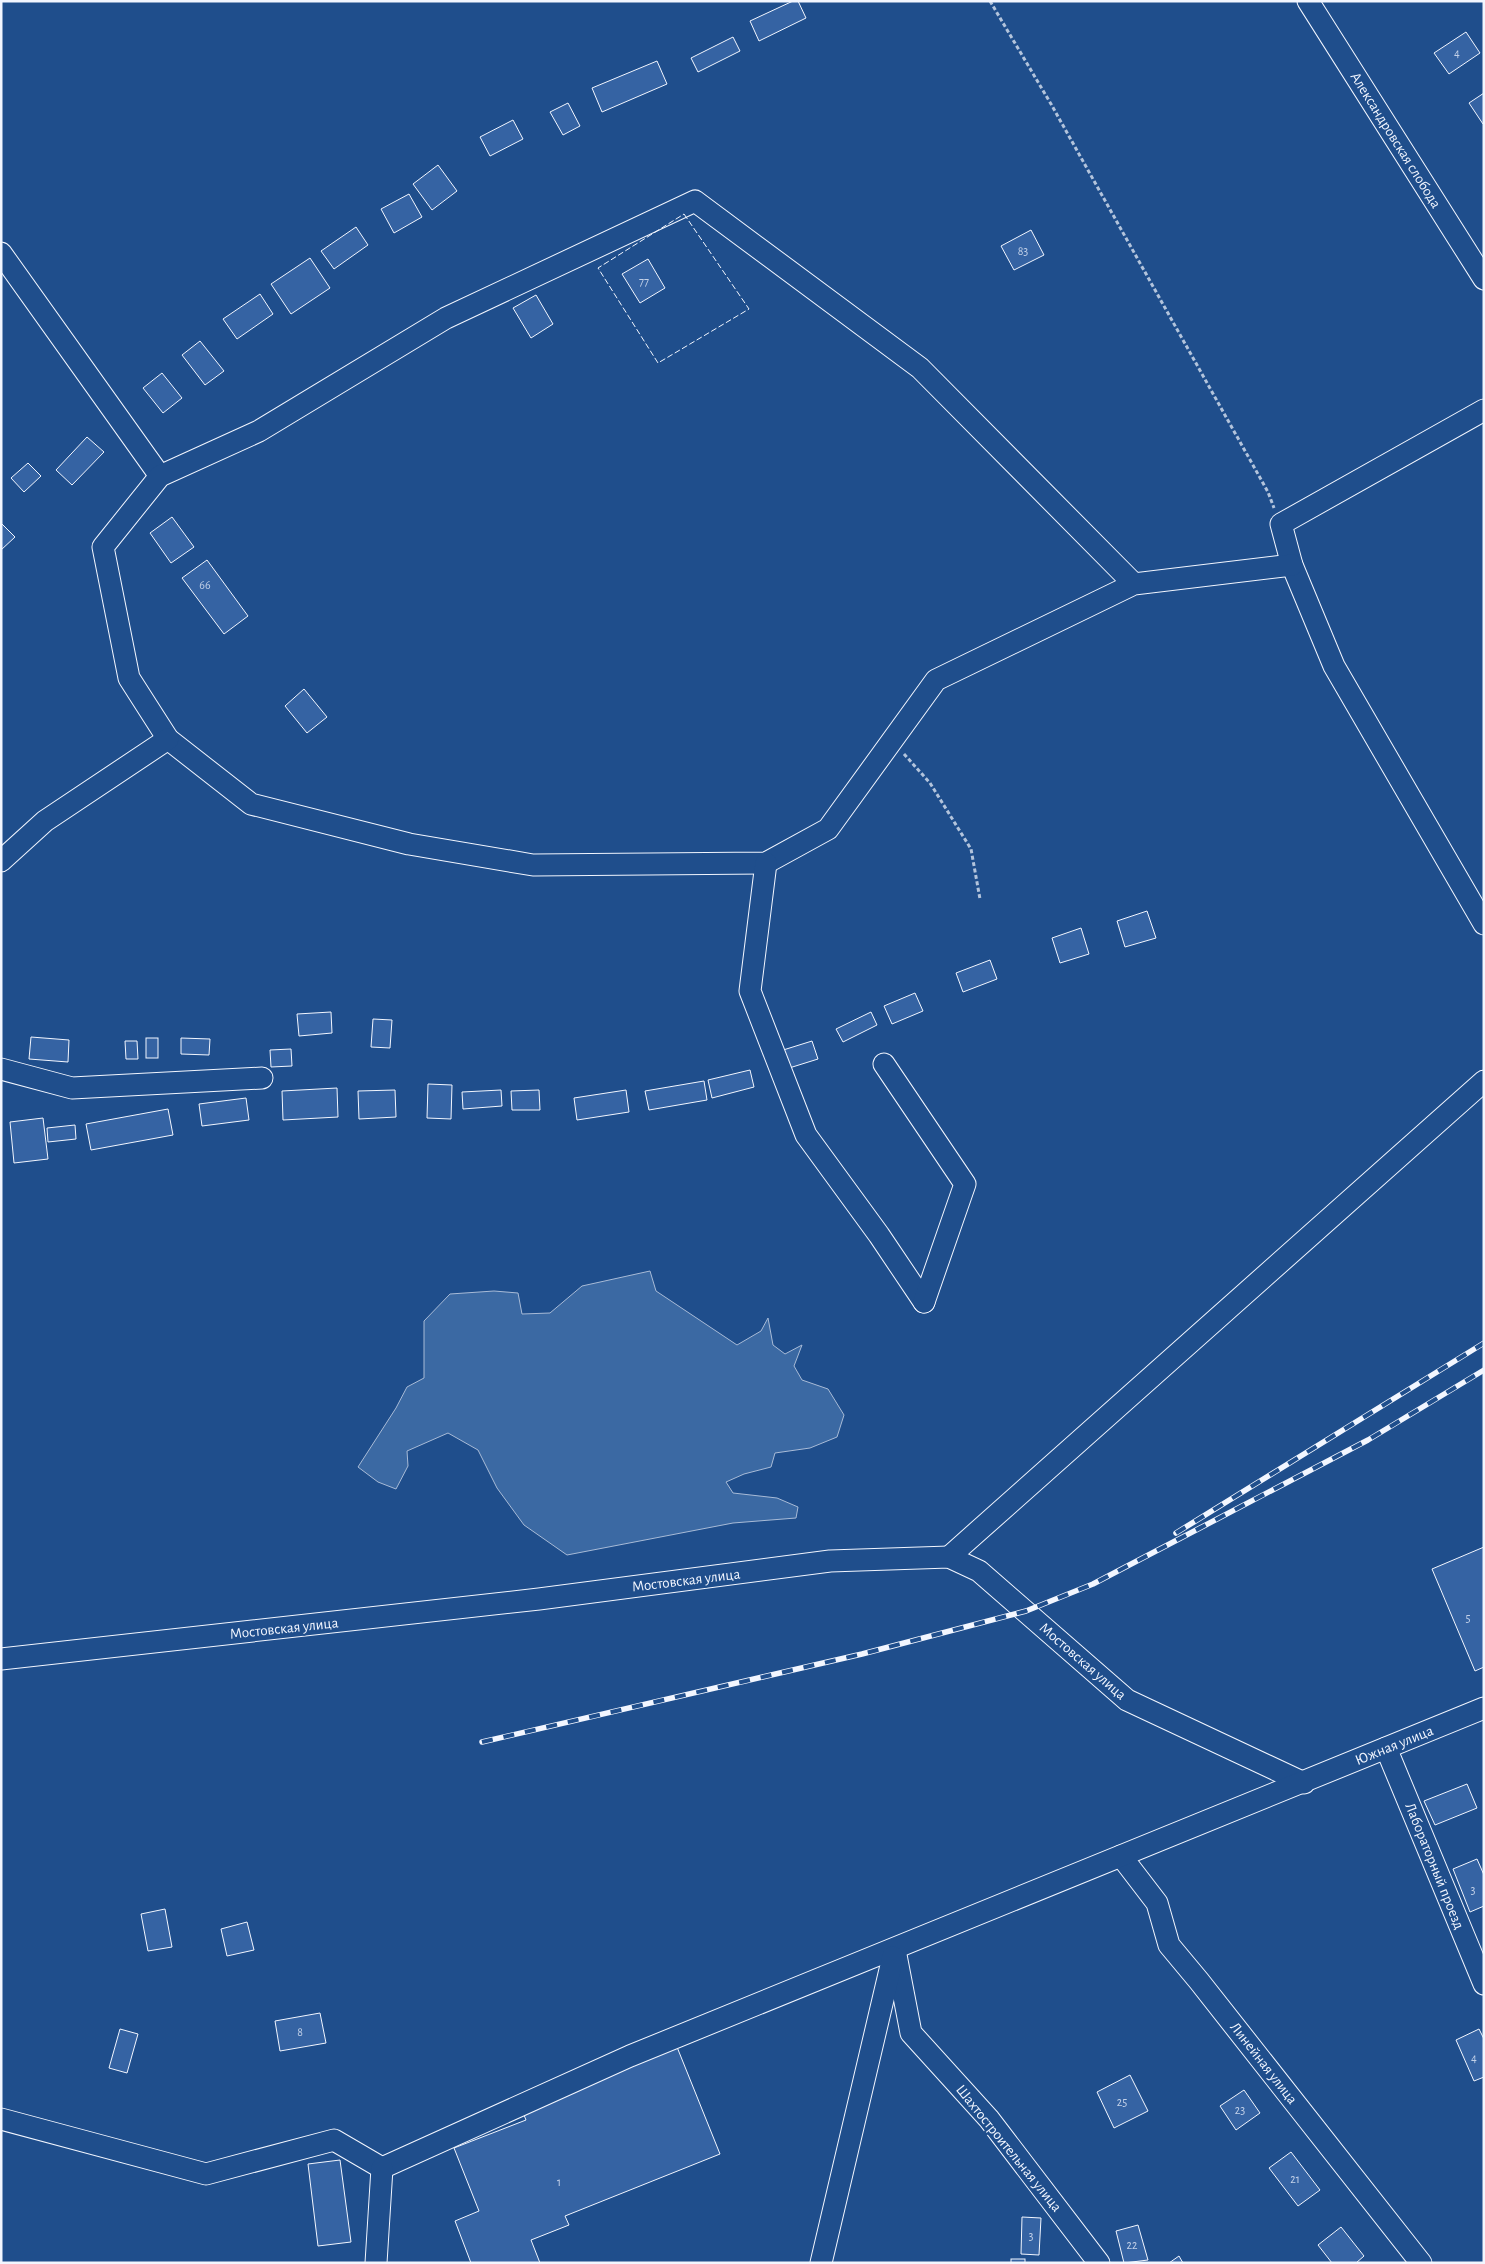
<svg xmlns="http://www.w3.org/2000/svg" width="1485" height="2264" font-family="'Alegreya Sans',sans-serif">
	<rect width="100%" height="100%" fill="#1f4e8c"/>
	<!-- water -->
	<path fill="#3b69a3" stroke="#a8bbd7" d="M650,1271l6,20 81,54 24,-14 7,-13 5,27 12,9 17,-9 -8,21 8,14 26,9 16,26 -7,22 -27,11 -35,5 -4,14 -27,7 -18,8 7,11 44,5 21,9 -2,11 -63,5 -166,32 -43,-30 -27,-37 -19,-38 -30,-17 -41,18 1,15 -12,23 -18,-7 -20,-15 38,-59 11,-21 17,-9v-57l26,-27 44,-3 24,2 4,21 28,-1 32,-27z"/>
	<!-- building -->
	<g fill="#3563a3" stroke="#f2f6ff">
		<path d="M793,1h5l8,17 -47,23 -9,-20z"/>
		<path d="M1466,32l14,21 -31,21 -15,-21z"/>
		<path d="M733,37l7,14 -42,21 -7,-14z"/>
		<path d="M657,61l10,23 -65,28 -10,-24z"/>
		<path d="M1484,93v31h-1l-14,-21z"/>
		<path d="M568,103l12,23 -17,9 -13,-23z"/>
		<path d="M513,120l10,19 -33,17 -10,-19z"/>
		<path d="M438,165l19,26 -25,19 -19,-26z"/>
		<path d="M409,194l13,23 -28,16 -13,-24z"/>
		<path d="M356,227l12,18 -34,24 -13,-18z"/>
		<path d="M1031,230l13,25 -30,15 -13,-24z"/>
		<path d="M310,258l20,30 -39,26 -20,-30z"/>
		<path d="M648,259l17,29 -25,15 -18,-29z"/>
		<path d="M260,294l13,20 -36,25 -14,-20z"/>
		<path d="M536,295l17,29 -22,14 -18,-30z"/>
		<path d="M200,341l24,30 -19,14 -23,-30z"/>
		<path d="M162,373l20,25 -19,15 -20,-25z"/>
		<path d="M87,437l17,15 -32,33 -16,-15z"/>
		<path d="M28,463l13,13 -17,16 -13,-14z"/>
		<path d="M172,517l22,30 -23,16 -21,-30z"/>
		<path d="M1,523l14,14 -14,13z"/>
		<path d="M207,560l41,56 -24,18 -42,-56z"/>
		<path d="M304,689l23,28 -20,16 -22,-27z"/>
		<path d="M1147,911l9,27 -31,9 -8,-26z"/>
		<path d="M1081,928l8,26 -29,9 -8,-25z"/>
		<path d="M990,960l7,19 -34,13 -7,-19z"/>
		<path d="M915,993l8,18 -31,13 -8,-18z"/>
		<path d="M331,1012l1,21 -33,3 -2,-22z"/>
		<path d="M871,1012l6,13 -34,17 -7,-13z"/>
		<path d="M373,1019l19,1 -2,28 -19,-1z"/>
		<path d="M31,1037l38,3 -1,22 -39,-3z"/>
		<rect x="146" y="1038" width="12" height="20"/>
		<path d="M181,1038l29,1 -1,16 -28,-1z"/>
		<path d="M125,1041h12l1,18h-12z"/>
		<path d="M812,1041l6,18 -32,10 -6,-18z"/>
		<path d="M291,1049l1,17 -21,1 -1,-17z"/>
		<path d="M750,1070l4,17 -42,11 -4,-18z"/>
		<path d="M704,1081l3,19 -58,10 -4,-19z"/>
		<path d="M428,1084l24,1 -1,34 -24,-1z"/>
		<path d="M337,1088l1,29 -55,3 -1,-29z"/>
		<path d="M395,1090l1,27 -37,2 -1,-28z"/>
		<path d="M501,1090l1,16 -39,3 -1,-17z"/>
		<path d="M539,1090l1,20h-28l-1,-19z"/>
		<path d="M626,1090l3,22 -52,8 -3,-22z"/>
		<path d="M246,1098l3,22 -47,6 -3,-22z"/>
		<path d="M168,1109l5,26 -82,15 -5,-26z"/>
		<path d="M43,1118l5,41 -34,4 -4,-41z"/>
		<path d="M75,1125l1,14 -28,3 -1,-14z"/>
		<path d="M1484,1547v120l-9,4 -43,-102z"/>
		<path d="M1467,1784l10,24 -42,17 -11,-24z"/>
		<path d="M1477,1859l7,16v31l-14,6 -17,-43z"/>
		<path d="M165,1909l7,38 -24,4 -7,-37z"/>
		<path d="M247,1922l7,28 -27,6 -6,-27z"/>
		<path d="M320,2013l6,30 -46,8 -5,-30z"/>
		<path d="M120,2029l18,5 -11,39 -18,-5z"/>
		<path d="M1479,2029l5,10v38l-10,4 -18,-41z"/>
		<path d="M677,2047l43,107 -155,62 4,9 -38,15 9,23h-69l-16,-42 24,-10 -25,-63 72,-28 -4,-10z"/>
		<path d="M1130,2075l18,36 -34,17 -17,-36z"/>
		<path d="M1244,2090l16,23 -24,17 -16,-24z"/>
		<path d="M1291,2152l29,38 -22,16 -29,-38z"/>
		<path d="M340,2160l11,82 -33,4 -10,-82z"/>
		<path d="M1022,2217l19,1 -2,37 -18,-1z"/>
		<path d="M1138,2225l10,35 -24,3 -8,-32z"/>
		<path d="M1341,2227l23,29 -8,7h-24l-14,-18z"/>
		<path d="M1179,2256l4,7h-14z"/>
		<rect x="1011" y="2259" width="14" height="4"/>
	</g>
	<g fill="none" stroke-linecap="round" stroke-linejoin="round">
		<defs>
			<g id="minor">
				<path d="M1308,1l176,278"/>
				<path d="M1,253l159,223"/>
				<path d="M1484,410l-203,114 11,41 42,101 150,258"/>
				<path d="M1134,584l-198,96 -108,149 -62,34 -233,2 -124,-21 -158,-40 -83,-65 -39,-61 -26,-131 57,-71 99,-45 187,-113 249,-117 225,167 214,216 158,-19"/>
				<path d="M1,861l44,-40 123,-82"/>
				<path d="M766,863l-16,128 56,144 73,100 45,67"/>
				<path d="M884,1064l81,120 -41,118"/>
				<path d="M1,1069l71,19 190,-10"/>
				<path d="M949,1557l535,-476"/>
				<path d="M1,1659l538,-60 291,-38 119,-4 30,14 148,129 177,83"/>
				<path d="M1386,1748l98,236"/>
				<path d="M1121,1856l36,47 12,42 30,36 222,282"/>
				<path d="M895,1950l16,83 78,86 110,144"/>
				<path d="M1,2119l205,55 128,-34 48,28"/>
				<path d="M382,2168l248,-112 854,-348"/>
				<path d="M376,2263l6,-95"/>
				<path d="M821,2263l72,-306"/>
			</g>
		</defs>
		<!-- minor casing -->
		<use href="#minor" stroke="#f2f6ff" stroke-width="23"/>
		<!-- path -->
		<g stroke="#b3c4dc" stroke-width="3" stroke-dasharray="4 2.5" stroke-linecap="butt">
			<path d="M990,1l61,103 217,388 6,16"/>
			<path d="M904,754l26,29 41,66 9,50"/>
		</g>
		<!-- minor -->
		<use href="#minor" stroke="#1f4e8c" stroke-width="21"/>
		<defs>
			<g id="rail">
				<path d="M1176,1533l308,-190"/>
				<path d="M482,1742l380,-88 164,-43 67,-27 275,-144 116,-70"/>
			</g>
		</defs>
		<!-- rail casing -->
		<use href="#rail" stroke="#f2f6ff" stroke-width="5.5"/>
		<!-- rail -->
		<use href="#rail" stroke="#1f4e8c" stroke-width="4" stroke-dasharray="11" stroke-linecap="butt"/>
		<!-- fence -->
		<path stroke="#f2f6ff" stroke-width="1" stroke-dasharray="6 2.5" stroke-linecap="butt" d="M684,214l65,95 -91,54 -60,-95z"/>
	</g>
	<g text-anchor="middle" stroke-width="4" stroke-linejoin="round" paint-order="stroke">
		<!-- number labels -->
		<g font-size="12" fill="#c3d1e8">
			<text x="1457" y="57">4</text>
			<text x="1023" y="255">83</text>
			<text x="644" y="285">77</text>
			<text x="205" y="589">66</text>
			<text x="1468" y="1622">5</text>
			<text x="1473" y="1894">3</text>
			<text x="300" y="2036">8</text>
			<text x="1474" y="2062">4</text>
			<text x="1122" y="2106">25</text>
			<text x="1240" y="2114">23</text>
			<text x="1295" y="2183">21</text>
			<text x="559" y="2186">1</text>
			<text x="1031" y="2240">3</text>
			<text x="1132" y="2249">22</text>
		</g>
		<!-- street labels -->
		<g font-size="15" fill="#f2f6ff" stroke="#1f4e8c">
			<text transform="translate(1396 140) rotate(58)" y="5">Александровская слобода</text>
			<text transform="translate(686 1580) rotate(-7)" y="5">Мостовская улица</text>
			<text transform="translate(284 1628) rotate(-6)" y="5">Мостовская улица</text>
			<text transform="translate(1083 1661) rotate(41)" y="5">Мостовская улица</text>
			<text transform="translate(1394 1745) rotate(-22)" y="5">Южная улица</text>
			<text transform="translate(1435 1866) rotate(68)" y="5">Лабораторный проезд</text>
			<text transform="translate(1264 2063) rotate(52)" y="5">Линейная улица</text>
			<text transform="translate(1009 2148) rotate(51)" y="5">Шахтостроительная улица</text>
		</g>
	</g>
	<!-- border -->
	<rect width="1485" height="2264" fill="none" stroke="#f2f6ff" stroke-width="5"/>
</svg>
